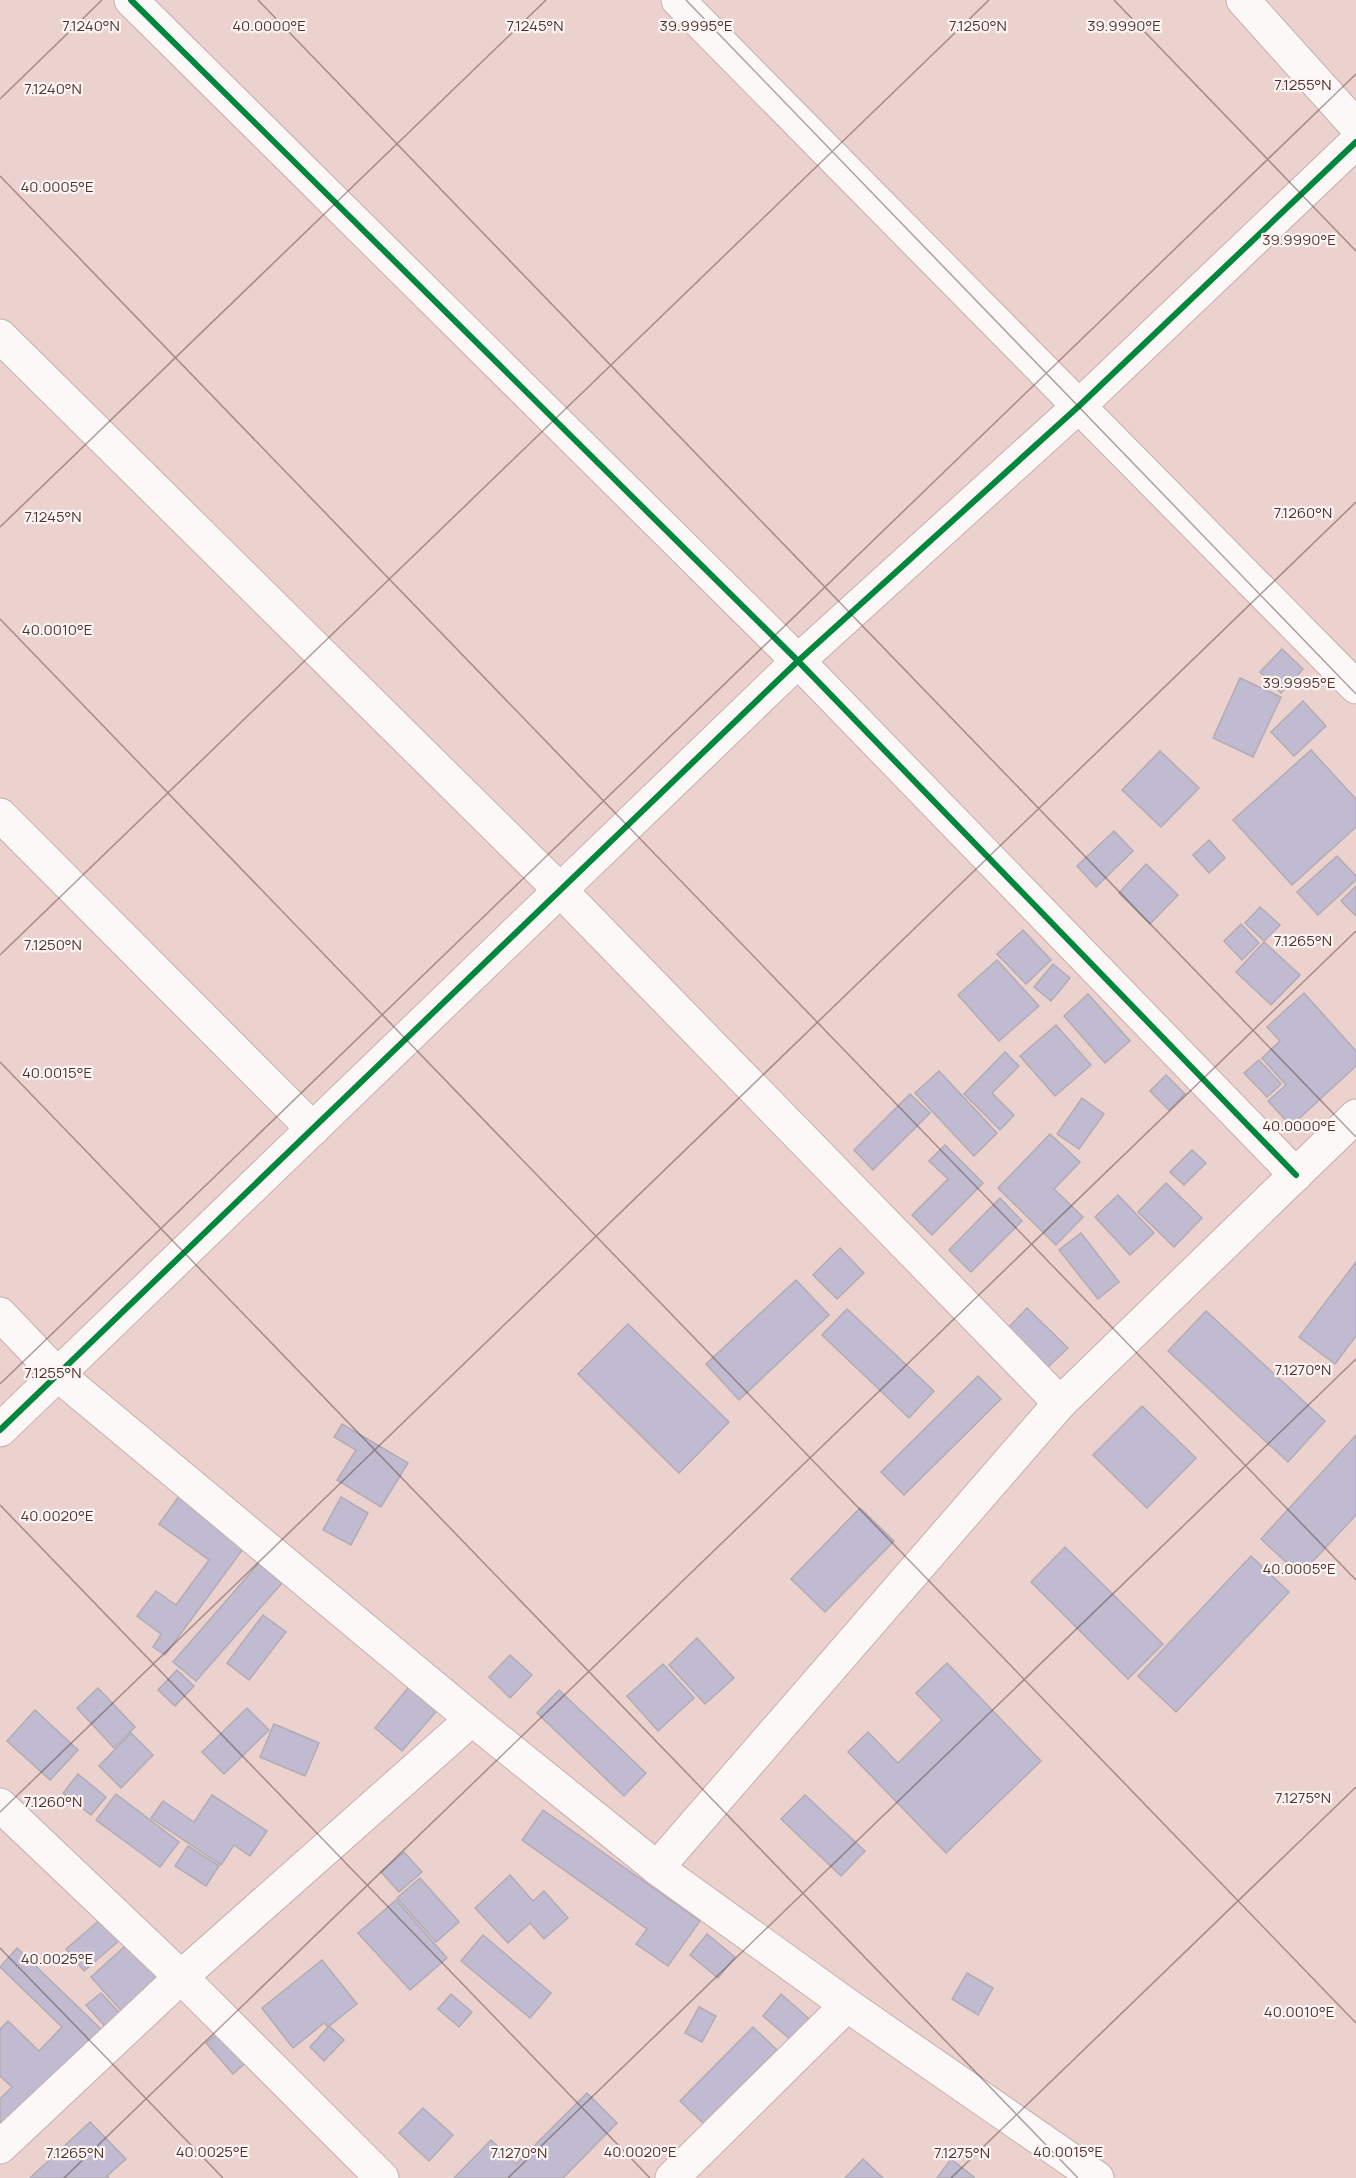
<svg xmlns="http://www.w3.org/2000/svg" width="1356" height="2178" font-family="Manrope,sans-serif">
	<rect width="100%" height="100%" fill="#ebd2cf"/>
	<!-- building -->
	<g fill="#c0bbd0" stroke="#b2abb4" stroke-width="1.5">
		<path d="M1282,649l21,20 -22,24 -21,-21z"/>
		<path d="M1240,678l41,19 -28,60 -40,-19z"/>
		<path d="M1303,701l23,25 -32,30 -23,-24z"/>
		<path d="M1311,750l45,49v28l-64,58 -59,-65z"/>
		<path d="M1160,751l39,37 -38,39 -39,-37z"/>
		<path d="M1114,831l19,20 -37,36 -19,-21z"/>
		<path d="M1209,840l16,18 -16,15 -16,-18z"/>
		<path d="M1337,856l19,20v4l-38,35 -21,-23z"/>
		<path d="M1146,864l32,31 -28,29 -31,-31z"/>
		<path d="M1356,886v27l-1,2 -14,-14z"/>
		<path d="M1260,907l20,18 -16,16 -19,-18z"/>
		<path d="M1241,924l18,19 -17,17 -18,-19z"/>
		<path d="M1023,930l28,30 -25,24 -29,-30z"/>
		<path d="M1264,942l36,33 -29,30 -35,-33z"/>
		<path d="M997,960l42,46 -40,35 -41,-46z"/>
		<path d="M1053,964l17,14 -19,23 -17,-14z"/>
		<path d="M1304,993l52,58v15l-65,60 -23,-25 18,-16 -24,-27 18,-17 -13,-14z"/>
		<path d="M1088,994l42,47 -25,22 -41,-47z"/>
		<path d="M1056,1025l35,40 -36,31 -35,-40z"/>
		<path d="M1005,1052l14,14 -27,27 22,22 -14,15 -36,-36z"/>
		<path d="M1259,1060l22,24 -14,13 -23,-24z"/>
		<path d="M939,1071l58,62 -23,23 -59,-63z"/>
		<path d="M1166,1075l19,19 -16,16 -19,-19z"/>
		<path d="M910,1094l20,19 -57,57 -19,-20z"/>
		<path d="M1082,1098l22,16 -25,35 -22,-15z"/>
		<path d="M1050,1134l30,28 -26,27 29,28 -27,28 -58,-57z"/>
		<path d="M945,1145l38,38 -51,52 -20,-20 36,-36 -19,-18z"/>
		<path d="M1192,1150l14,13 -22,22 -14,-13z"/>
		<path d="M1166,1183l36,35 -28,29 -36,-35z"/>
		<path d="M1118,1195l36,38 -24,22 -35,-38z"/>
		<path d="M1000,1198l22,23 -51,51 -22,-22z"/>
		<path d="M1081,1233l38,49 -21,17 -39,-49z"/>
		<path d="M840,1248l24,25 -27,26 -24,-24z"/>
		<path d="M1356,1262v74l-21,28 -36,-27z"/>
		<path d="M796,1280l33,35 -90,85 -33,-36z"/>
		<path d="M1027,1308l41,40 -20,19 -40,-39z"/>
		<path d="M847,1309l87,82 -25,27 -87,-83z"/>
		<path d="M1206,1311l119,110 -37,41 -120,-111z"/>
		<path d="M628,1324l101,98 -50,51 -101,-99z"/>
		<path d="M978,1376l23,23 -97,96 -23,-23z"/>
		<path d="M1142,1406l54,52 -49,50 -54,-53z"/>
		<path d="M342,1424l66,39 -27,44 -44,-27 19,-30 -22,-13z"/>
		<path d="M1356,1435v80l-56,60 -39,-36z"/>
		<path d="M179,1496l67,49 -81,110 -12,-8 8,-13 -24,-18 19,-25 20,14 33,-45 -50,-36z"/>
		<path d="M341,1497l27,16 -17,32 -28,-15z"/>
		<path d="M860,1508l34,33 -69,71 -34,-33z"/>
		<path d="M1065,1547l98,97 -35,35 -97,-97z"/>
		<path d="M1251,1556l38,36 -113,120 -38,-36z"/>
		<path d="M259,1563l23,20 -86,98 -23,-19z"/>
		<path d="M263,1615l23,17 -37,48 -22,-17z"/>
		<path d="M697,1638l37,40 -29,26 -36,-39z"/>
		<path d="M510,1655l22,20 -22,23 -21,-21z"/>
		<path d="M947,1663l94,98 -95,92 -98,-101 20,-20 30,31 44,-43 -26,-27z"/>
		<path d="M663,1664l31,34 -36,33 -31,-35z"/>
		<path d="M177,1670l17,16 -19,20 -17,-16z"/>
		<path d="M412,1683l28,24 -38,44 -27,-23z"/>
		<path d="M98,1688l37,39 -21,21 -37,-40z"/>
		<path d="M559,1690l87,83 -22,23 -87,-83z"/>
		<path d="M247,1708l22,22 -45,44 -22,-22z"/>
		<path d="M35,1710l43,40 -28,30 -43,-39z"/>
		<path d="M274,1724l45,19 -14,33 -45,-19z"/>
		<path d="M131,1733l22,22 -32,33 -22,-22z"/>
		<path d="M78,1774l28,23 -15,18 -28,-22z"/>
		<path d="M116,1794l63,48 -19,25 -64,-47z"/>
		<path d="M212,1795l55,36 -17,25 -16,-11 -13,20 -70,-47 12,-17 31,21z"/>
		<path d="M805,1795l60,56 -24,25 -60,-57z"/>
		<path d="M543,1810l157,111 -32,45 -32,-22 11,-15 -125,-89z"/>
		<path d="M188,1846l31,20 -13,20 -31,-20z"/>
		<path d="M404,1852l18,20 -23,20 -18,-20z"/>
		<path d="M510,1875l23,26 11,-10 24,27 -24,21 -14,-16 -22,20 -33,-35z"/>
		<path d="M420,1878l39,44 -23,20 -39,-44z"/>
		<path d="M396,1900l51,58 -37,32 -52,-57z"/>
		<path d="M110,1911l18,22 -44,38 -18,-22z"/>
		<path d="M707,1934l28,23 -17,21 -28,-23z"/>
		<path d="M483,1935l68,58 -21,25 -69,-57z"/>
		<path d="M134,1938l36,41 -43,38 -36,-40z"/>
		<path d="M17,1948l88,85 -105,108v-42l12,-12 -12,-11v-47l8,-8 31,30 23,-24 -62,-60z"/>
		<path d="M322,1960l35,44 -29,23 -4,-4 -31,25 -31,-40z"/>
		<path d="M967,1973l26,15 -15,27 -26,-16z"/>
		<path d="M101,1993l24,26 -15,13 -24,-27z"/>
		<path d="M451,1994l21,18 -13,15 -21,-18z"/>
		<path d="M781,1994l34,30 -18,21 -34,-29z"/>
		<path d="M699,2007l17,9 -14,26 -17,-9z"/>
		<path d="M329,2026l15,14 -20,21 -14,-14z"/>
		<path d="M753,2027l24,23 -73,74 -24,-23z"/>
		<path d="M223,2029l26,31 -16,14 -27,-31z"/>
		<path d="M587,2093l30,30 -54,55h-109l37,-38 25,24z"/>
		<path d="M423,2108l30,27 -24,26 -30,-28z"/>
		<path d="M90,2122l36,37 -19,17 2,2h-79z"/>
		<path d="M863,2159l20,19h-38z"/>
		<path d="M951,2159l23,18v1h-37z"/>
	</g>
	<g fill="none" stroke-linecap="round" stroke-linejoin="round">
		<defs>
			<g id="street">
				<path d="M131,0l667,661 498,514"/>
				<path d="M678,0l678,687"/>
				<path d="M1243,0l113,126"/>
				<path d="M0,336l560,554 500,513"/>
				<path d="M0,815l313,314"/>
				<path d="M0,1314l57,60 415,345 185,149 190,137 250,173"/>
				<path d="M0,1430l798,-769 281,-255 277,-264"/>
				<path d="M0,1805l181,172 201,201"/>
				<path d="M657,1868l403,-465 296,-287"/>
				<path d="M0,2147l181,-170 291,-258"/>
				<path d="M672,2178l175,-173"/>
			</g>
		</defs>
		<!-- street casing -->
		<use href="#street" stroke="#c7aeac" stroke-width="35"/>
		<!-- street -->
		<use href="#street" stroke="#fcf8f8" stroke-width="33"/>
		<defs>
			<g id="cycleway">
				<path d="M131,0l667,661 498,514"/>
				<path d="M0,1430l798,-769 281,-255 277,-264"/>
			</g>
		</defs>
		<!-- cycleway casing -->
		<use href="#cycleway" stroke="#fdf5f4" stroke-width="10"/>
		<!-- cycleway -->
		<use href="#cycleway" stroke="#00873e" stroke-width="6"/>
	</g>
	<!-- ticks -->
	<path fill="none" stroke="#50332e" stroke-width="1.5" stroke-opacity="0.45" d="M258,0l1098,1137M686,0l670,694M1114,0l242,251M0,99l102,-99M0,176l1356,1404M0,527l546,-527M0,619l1356,1404M0,955l989,-955M0,1062l1078,1116M0,1384l1356,-1310M0,1505l650,673M0,1812l1356,-1310M0,1948l223,230M64,2178l1292,-1247M508,2178l848,-819M951,2178l405,-391"/>
	<g font-size="15" text-anchor="middle" fill="#50332e" stroke="#fdf5f4" stroke-width="4.5" stroke-linejoin="round" paint-order="stroke">
		<text x="91" y="31">7.1240°N</text>
		<text x="535" y="31">7.1245°N</text>
		<text x="978" y="31">7.1250°N</text>
		<text x="269" y="31">40.0000°E</text>
		<text x="696" y="31">39.9995°E</text>
		<text x="1124" y="31">39.9990°E</text>
		<text x="1303" y="90">7.1255°N</text>
		<text x="53" y="94">7.1240°N</text>
		<text x="57" y="192">40.0005°E</text>
		<text x="1299" y="245">39.9990°E</text>
		<text x="1303" y="518">7.1260°N</text>
		<text x="53" y="522">7.1245°N</text>
		<text x="57" y="635">40.0010°E</text>
		<text x="1299" y="688">39.9995°E</text>
		<text x="1303" y="946">7.1265°N</text>
		<text x="53" y="950">7.1250°N</text>
		<text x="57" y="1078">40.0015°E</text>
		<text x="1299" y="1131">40.0000°E</text>
		<text x="1303" y="1375">7.1270°N</text>
		<text x="53" y="1378">7.1255°N</text>
		<text x="57" y="1521">40.0020°E</text>
		<text x="1299" y="1574">40.0005°E</text>
		<text x="1303" y="1803">7.1275°N</text>
		<text x="53" y="1807">7.1260°N</text>
		<text x="57" y="1964">40.0025°E</text>
		<text x="1299" y="2017">40.0010°E</text>
		<text x="212" y="2157">40.0025°E</text>
		<text x="640" y="2157">40.0020°E</text>
		<text x="1068" y="2157">40.0015°E</text>
		<text x="75" y="2158">7.1265°N</text>
		<text x="519" y="2158">7.1270°N</text>
		<text x="962" y="2158">7.1275°N</text>
	</g>
</svg>
